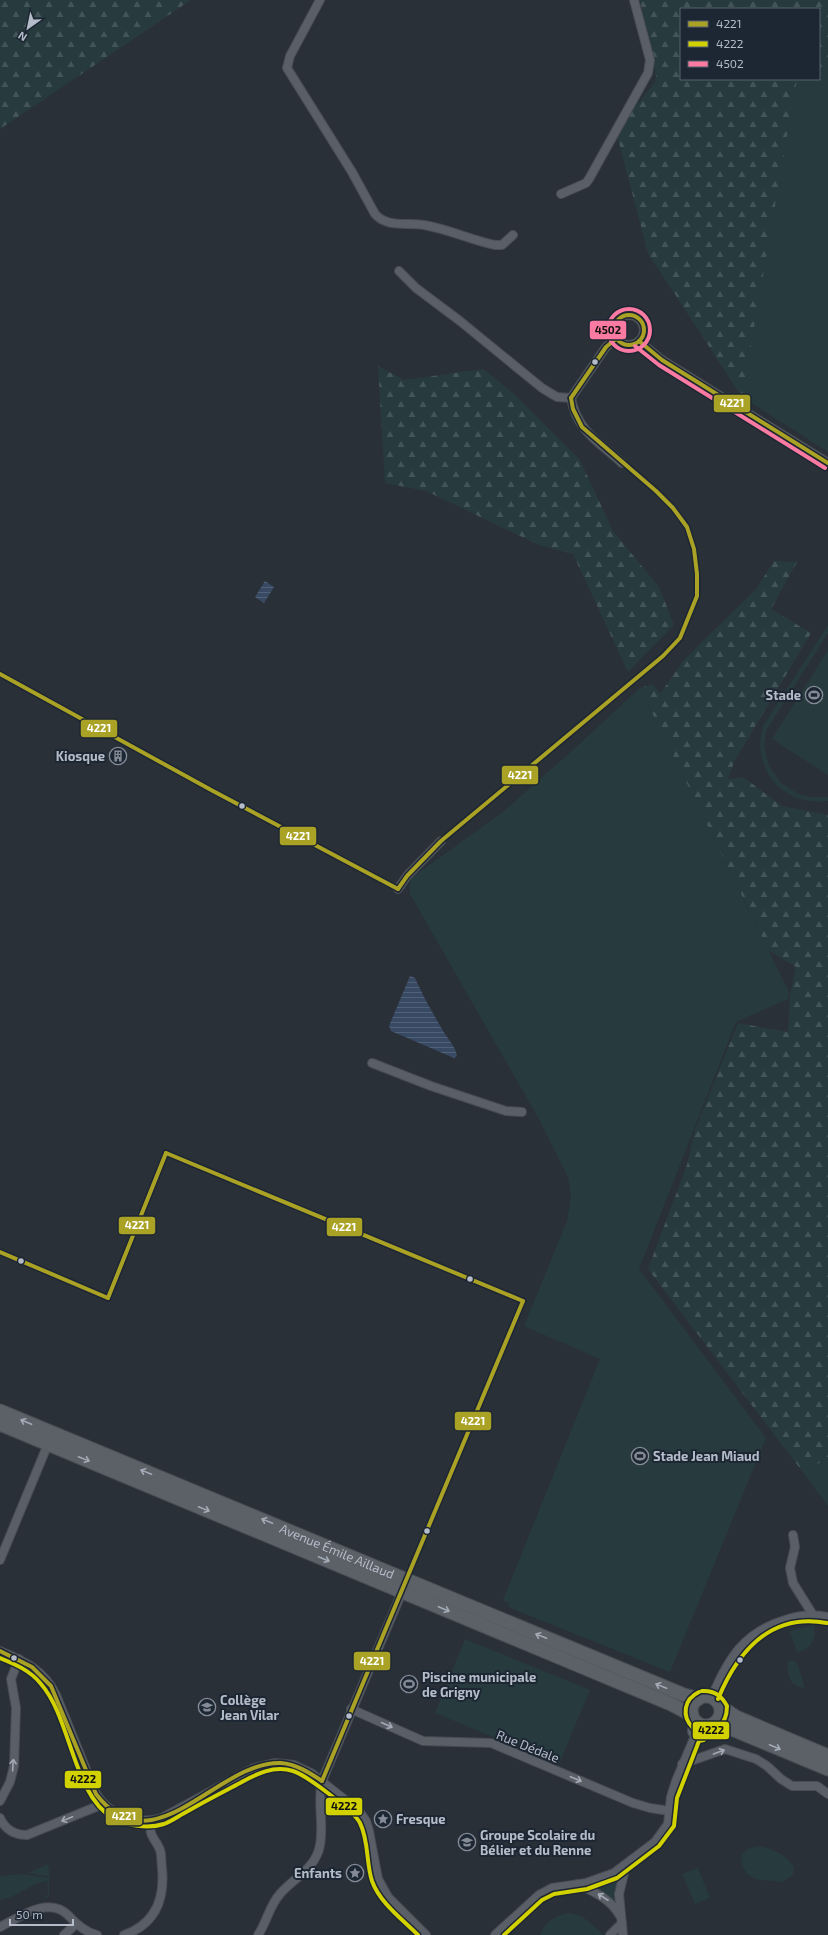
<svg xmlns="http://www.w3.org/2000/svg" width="828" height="1935" font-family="'Exo 2',sans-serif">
	<defs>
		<pattern id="forest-firs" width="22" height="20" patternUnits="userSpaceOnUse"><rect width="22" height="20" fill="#273a3e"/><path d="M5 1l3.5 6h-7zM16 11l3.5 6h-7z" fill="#445559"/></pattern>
		<pattern id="water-rules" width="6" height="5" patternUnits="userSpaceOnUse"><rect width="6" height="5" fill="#384963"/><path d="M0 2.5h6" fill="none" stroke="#526178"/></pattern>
	</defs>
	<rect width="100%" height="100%" fill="#2a3038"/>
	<!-- green -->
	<g fill="#273a3e">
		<path d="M640,0l41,9v70h138v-9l9,1v381l-86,-55 -94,-144 -32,-122 41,-51z"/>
		<path d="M828,625v8l-62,98 -2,15 5,20 12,17 18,11 10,3h19v4c-45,6 -77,-31 -65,-75z"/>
		<path d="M828,650v125l-56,-36z"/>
		<path d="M640,688l149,304 -1,7 -52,23 -97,247 127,169 -96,234 -162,-65 1,-4 -6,-3 97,-241 -76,-33 43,-105 4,-25 -3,-19 -28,-56 -130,-227v-15l93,-67 71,-63z"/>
		<path d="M828,1459v47l-26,-35z"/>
		<path d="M814,1625c3,13 -3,25 -17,27l-7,-21z"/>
		<path d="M465,1639l125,51 -31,74 -124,-51z"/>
		<path d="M792,1660l5,3 8,25c-16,-2 -18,-12 -17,-26z"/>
		<path d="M758,1846c15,2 28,9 36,21l-1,8 -11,7c-20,-3 -39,2 -41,-26l6,-7z"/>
		<path d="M48,1864l2,13 -22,-4z"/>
		<path d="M698,1868l12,30 -15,6 -13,-30z"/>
		<path d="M22,1874l27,4v19l-6,1v-1l5,-2 -1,-14c-18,3 -29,16 -47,19v-24z"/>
		<path d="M617,1876l3,1 -5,27 -21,-16 1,-3z"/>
		<path d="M569,1913c16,2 23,11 34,22h-63c5,-13 16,-20 29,-22z"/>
	</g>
	<!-- forest -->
	<g fill="url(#forest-firs)">
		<path d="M0,0h191l-191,129z"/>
		<path d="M640,0h188v71l-9,-1v-61h-138v70h116l-55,318 -94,-144 -32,-122 41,-51z"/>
		<path d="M378,366l26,14 79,-11 30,24 67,67 33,71 46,56 15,38 -46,47 -55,-118 -34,-9 -113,-54 -41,-8z"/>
		<path d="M774,561l23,1 -26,47 40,24 -76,127 -7,19 15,-2 39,29 46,9v644l-26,12 -154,-202 39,-104 8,-35 43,-107 50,9 2,-37 6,-28 -27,-16 -129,-263 13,-4 7,10 23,-33 74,-73z"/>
	</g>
	<!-- water -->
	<g fill="url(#water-rules)">
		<path d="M265,581l9,6 -10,16 -9,-6z"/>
		<path d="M410,976l5,2c8,18 17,34 27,51 5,9 14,18 15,27l-3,2 -63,-27 -2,-5z"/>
	</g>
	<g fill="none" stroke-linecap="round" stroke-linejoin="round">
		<defs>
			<g id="street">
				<path d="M320,0l-30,56 -3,12 65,104 23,42c12,14 32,8 49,11 24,4 47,15 71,20h7l11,-10"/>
				<path d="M561,194l25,-11 3,-4 59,-106 2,-13 -16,-60"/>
				<path d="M399,271l17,17 44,33 82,67 15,9 14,1"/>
				<circle cx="629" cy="330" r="15"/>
				<path d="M639,341l23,19 166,103"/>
				<path d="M571,398c6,33 28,44 51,65"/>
				<path d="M571,398l35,-51 11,-9"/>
				<path d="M398,889l9,-13 34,-35"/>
				<path d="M372,1063l59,23 75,25 16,1"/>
				<path d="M793,1535l2,12 -5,21 3,15 20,32"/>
				<path d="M0,1560l48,-116"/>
				<path d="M0,1651c24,10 44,19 56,44l40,99c14,22 41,31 66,24l92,-50 21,-5 19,2 17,8 48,38 7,10 3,10 9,48 10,18 38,38"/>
				<path d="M712,1697c16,-39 33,-66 76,-78 13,-4 27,-5 40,-2"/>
				<path d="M351,1709l72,32 68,2 142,60 17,5 20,3"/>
				<path d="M693,1719l-1,13 3,4"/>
				<path d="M682,1764l43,-15 31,10 11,7 14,13 11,7h25l11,8"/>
				<path d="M0,1801l10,-19 4,-16 2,-58 -5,-29 8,-20"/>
				<path d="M0,1818c5,11 14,17 27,17l76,-31"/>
				<path d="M578,1884c16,8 33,15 42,32"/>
				<path d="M0,1927c20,-10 49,-32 69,-11 8,9 16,16 28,19"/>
				<path d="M64,1935l12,-11"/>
				<path d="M124,1935c32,-11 41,-36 38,-67 -1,-6 0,-12 -2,-18 -2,-6 -7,-11 -9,-17 -1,-4 0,-8 0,-12"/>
				<path d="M258,1935c9,-13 11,-29 22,-41 13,-16 36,-25 40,-49 4,-22 -3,-43 2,-64l80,-189"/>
				<path d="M495,1935l44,-40 13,-7 34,-5 28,-10 41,-31 13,-18 3,-27 5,-16 19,-45 5,-1 9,-9"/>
				<path d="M610,1935l12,-12"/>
				<path d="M623,1935l-4,-41 7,-29"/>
			</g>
			<g id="primary">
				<path id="s1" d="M0,1411l684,284 14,4"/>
				<path d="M0,1424l671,280 21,11"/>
				<circle cx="706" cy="1711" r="15"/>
				<path d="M721,1707l15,10 92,39"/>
				<path d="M713,1725l14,2 101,42"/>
			</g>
		</defs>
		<!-- street casing -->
		<use href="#street" stroke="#484c53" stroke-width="10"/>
		<!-- primary casing -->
		<use href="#primary" stroke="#484c55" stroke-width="15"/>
		<!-- street -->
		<use href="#street" stroke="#5a5e66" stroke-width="8"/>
		<!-- primary -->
		<use href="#primary" stroke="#5c6168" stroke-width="13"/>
		<defs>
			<g id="bus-1">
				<circle cx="629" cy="330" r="15"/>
				<path d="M639,341l23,19 166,103"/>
				<path d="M571,398l35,-51 11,-9"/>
				<path d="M0,674l213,117 185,98"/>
				<path d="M398,889l9,-13 34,-35 222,-185 17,-18 17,-42v-22l-3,-25 -7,-22 -14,-19 -17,-17 -74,-64 -9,-18 -2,-11"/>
				<path d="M166,1153l357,148"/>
				<path d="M0,1252l108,46"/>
				<path d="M108,1298l58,-145"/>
				<path d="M0,1651l32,16 19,19 45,108c58,76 122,-34 185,-31 15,1 29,10 41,18"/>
				<path d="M322,1781l201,-480"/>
			</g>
			<g id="bus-2">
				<path d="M0,1658c15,6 31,13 41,26 30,34 32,111 72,134 14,8 35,11 51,6 8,-3 16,-9 24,-13 17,-10 35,-19 52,-28 16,-9 34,-18 53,-12 13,4 61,40 67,52 9,18 6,40 12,58 8,22 30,38 46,54"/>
				<path d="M699,1692c-15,7 -18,24 -6,36 19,8 34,-1 34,-22 -5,-10 -13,-16 -25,-15"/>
				<path d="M718,1699c19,-46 52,-87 109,-76"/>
				<path d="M504,1935l38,-35 12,-6 33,-5 30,-11 42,-32 15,-20 3,-28 22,-57 5,-1 9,-10"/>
			</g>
			<g id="bus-3">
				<circle cx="629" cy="330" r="21"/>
				<path d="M635,346l24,19 166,103"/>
			</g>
		</defs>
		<!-- bus-1 casing -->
		<use href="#bus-1" stroke="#1d2633" stroke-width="7"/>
		<!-- bus-2 casing -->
		<use href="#bus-2" stroke="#1d2633" stroke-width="7"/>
		<!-- bus-3 casing -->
		<use href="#bus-3" stroke="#1d2633" stroke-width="7"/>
		<!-- bus-1 -->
		<use href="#bus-1" stroke="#aaa224" stroke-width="4"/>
		<!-- bus-2 -->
		<use href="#bus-2" stroke="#d2d200" stroke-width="4"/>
		<!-- bus-3 -->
		<use href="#bus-3" stroke="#fa7aa2" stroke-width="4"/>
	</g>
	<!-- one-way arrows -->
	<defs><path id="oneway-shaft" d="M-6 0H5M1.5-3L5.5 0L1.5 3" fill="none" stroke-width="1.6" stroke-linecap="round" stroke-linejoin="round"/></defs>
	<g stroke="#a2aab6">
		<use href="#oneway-shaft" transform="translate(26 1422) rotate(-157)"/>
		<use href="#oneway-shaft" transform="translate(84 1459) rotate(22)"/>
		<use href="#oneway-shaft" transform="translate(146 1472) rotate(-158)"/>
		<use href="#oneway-shaft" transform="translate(204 1509) rotate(22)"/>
		<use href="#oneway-shaft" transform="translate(267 1521) rotate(-158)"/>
		<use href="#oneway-shaft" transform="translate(324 1559) rotate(23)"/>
		<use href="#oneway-shaft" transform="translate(444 1609) rotate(23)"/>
		<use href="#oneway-shaft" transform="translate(541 1636) rotate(-158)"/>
		<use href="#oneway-shaft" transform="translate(661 1686) rotate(-158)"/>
		<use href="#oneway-shaft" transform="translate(775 1747) rotate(23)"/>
	</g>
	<g stroke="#a2a9b5">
		<use href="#oneway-shaft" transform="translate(387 1725) rotate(24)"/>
		<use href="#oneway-shaft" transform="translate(719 1752) rotate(-20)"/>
		<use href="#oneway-shaft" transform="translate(13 1765) rotate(-86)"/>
		<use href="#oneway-shaft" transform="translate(576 1779) rotate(23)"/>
		<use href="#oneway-shaft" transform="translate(67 1819) rotate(158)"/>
		<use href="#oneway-shaft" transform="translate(603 1897) rotate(-147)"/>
	</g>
	<!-- icons -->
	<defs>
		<symbol id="stadium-ring" viewBox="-11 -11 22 22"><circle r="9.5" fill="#1d2633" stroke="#848b96" stroke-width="1.5"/><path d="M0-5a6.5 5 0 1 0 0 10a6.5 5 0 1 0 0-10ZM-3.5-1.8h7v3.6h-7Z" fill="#848b96"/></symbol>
		<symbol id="building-ring" viewBox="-11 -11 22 22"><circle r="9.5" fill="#1d2633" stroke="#848b96" stroke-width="1.5"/><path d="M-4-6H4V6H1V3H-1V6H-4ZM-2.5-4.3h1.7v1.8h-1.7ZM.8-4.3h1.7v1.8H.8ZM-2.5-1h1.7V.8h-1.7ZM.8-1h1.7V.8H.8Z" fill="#848b96"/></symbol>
		<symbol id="school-ring" viewBox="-11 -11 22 22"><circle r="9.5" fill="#1d2633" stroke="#848b96" stroke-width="1.5"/><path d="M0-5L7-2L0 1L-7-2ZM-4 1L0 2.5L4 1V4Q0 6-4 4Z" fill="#848b96"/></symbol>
		<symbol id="sight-ring" viewBox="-11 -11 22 22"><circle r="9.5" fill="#1d2633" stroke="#848b96" stroke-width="1.5"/><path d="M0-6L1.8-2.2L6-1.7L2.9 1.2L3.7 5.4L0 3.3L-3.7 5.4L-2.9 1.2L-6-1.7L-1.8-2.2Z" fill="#848b96"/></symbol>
	</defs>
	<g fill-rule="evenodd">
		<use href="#stadium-ring" x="804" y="685" width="20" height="20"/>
		<use href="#building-ring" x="108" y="746" width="20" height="20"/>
		<use href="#stadium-ring" x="630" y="1446" width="20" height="20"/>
		<use href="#stadium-ring" x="399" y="1674" width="20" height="20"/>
		<use href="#school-ring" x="197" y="1697" width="20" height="20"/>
		<use href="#sight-ring" x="373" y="1809" width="20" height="20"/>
		<use href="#school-ring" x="457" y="1832" width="20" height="20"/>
		<use href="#sight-ring" x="345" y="1863" width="20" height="20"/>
	</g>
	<!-- markers -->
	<g fill="#b4bcc9" stroke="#1d2633" stroke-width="1.5">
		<circle cx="595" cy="362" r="3.5"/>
		<circle cx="242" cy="806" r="3.5"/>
		<circle cx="21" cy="1261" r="3.5"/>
		<circle cx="470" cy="1279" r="3.5"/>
		<circle cx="427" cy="1531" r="3.5"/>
		<circle cx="14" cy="1658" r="3.5"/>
		<circle cx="740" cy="1660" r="3.5"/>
		<circle cx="349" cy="1716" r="3.5"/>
	</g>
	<g text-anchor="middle" stroke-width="4" stroke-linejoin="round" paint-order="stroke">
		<!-- poi labels -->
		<g font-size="13" font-weight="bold" fill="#b4bcc9" stroke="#1d2633" text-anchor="start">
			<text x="801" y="700" text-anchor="end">Stade</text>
			<text x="105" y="761" text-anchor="end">Kiosque</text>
			<text x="653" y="1461">Stade Jean Miaud</text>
			<text x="422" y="1682">Piscine municipale<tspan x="422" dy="15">de Grigny</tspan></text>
			<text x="220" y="1705">Collège<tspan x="220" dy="15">Jean Vilar</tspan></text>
			<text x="396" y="1824">Fresque</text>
			<text x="480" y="1840">Groupe Scolaire du<tspan x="480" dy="15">Bélier et du Renne</tspan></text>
			<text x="342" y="1878" text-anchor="end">Enfants</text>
		</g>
		<!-- street labels -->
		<g font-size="13" fill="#b4bcc9" stroke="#1d2633">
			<text dy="5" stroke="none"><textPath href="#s1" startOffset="365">Avenue Émile Aillaud</textPath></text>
			<text transform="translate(528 1746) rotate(22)" y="5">Rue Dédale</text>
		</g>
	</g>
	<g stroke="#1d2633" stroke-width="1.5">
		<rect x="589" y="320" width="38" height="20" rx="4" fill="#fa7aa2"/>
		<rect x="713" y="394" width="38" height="19" rx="4" fill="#aaa224"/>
		<rect x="80" y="719" width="38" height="19" rx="4" fill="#aaa224"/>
		<rect x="501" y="765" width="38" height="20" rx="4" fill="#aaa224"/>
		<rect x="279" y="826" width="38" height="20" rx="4" fill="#aaa224"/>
		<rect x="118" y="1216" width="38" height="19" rx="4" fill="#aaa224"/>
		<rect x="326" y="1217" width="37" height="20" rx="4" fill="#aaa224"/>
		<rect x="454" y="1411" width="38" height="20" rx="4" fill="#aaa224"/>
		<rect x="353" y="1651" width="38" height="20" rx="4" fill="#aaa224"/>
		<rect x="692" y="1721" width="38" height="19" rx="4" fill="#d2d200"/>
		<rect x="64" y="1770" width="38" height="19" rx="4" fill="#d2d200"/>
		<rect x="325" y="1797" width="38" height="19" rx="4" fill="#d2d200"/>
		<rect x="105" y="1807" width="38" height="19" rx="4" fill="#aaa224"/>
	</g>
	<g font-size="11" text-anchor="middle" font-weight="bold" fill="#fff">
		<text x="732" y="407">4221</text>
		<text x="99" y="732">4221</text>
		<text x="520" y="779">4221</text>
		<text x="298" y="840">4221</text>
		<text x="137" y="1229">4221</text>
		<text x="344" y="1231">4221</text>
		<text x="473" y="1425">4221</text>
		<text x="372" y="1665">4221</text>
		<text x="124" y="1820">4221</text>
	</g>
	<g font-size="11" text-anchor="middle" font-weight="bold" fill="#111">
		<text x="608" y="334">4502</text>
		<text x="711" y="1734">4222</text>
		<text x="83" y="1783">4222</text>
		<text x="344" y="1810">4222</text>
	</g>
	<!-- legend -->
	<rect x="680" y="8" width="140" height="72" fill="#1d2633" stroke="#59626f"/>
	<rect x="688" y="21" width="20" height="6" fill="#aaa224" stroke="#59626f"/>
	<text x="716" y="28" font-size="12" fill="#b4bcc9">4221</text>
	<rect x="688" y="41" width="20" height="6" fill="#d2d200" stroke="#59626f"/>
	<text x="716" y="48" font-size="12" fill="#b4bcc9">4222</text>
	<rect x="688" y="61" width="20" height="6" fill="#fa7aa2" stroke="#59626f"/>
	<text x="716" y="68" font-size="12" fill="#b4bcc9">4502</text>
	<!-- north arrow -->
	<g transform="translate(28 28) rotate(213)" stroke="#1d2633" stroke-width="3" paint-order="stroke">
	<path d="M0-3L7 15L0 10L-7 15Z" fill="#b4bcc9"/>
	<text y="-6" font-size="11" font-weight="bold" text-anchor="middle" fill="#b4bcc9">N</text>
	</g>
	<!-- scale -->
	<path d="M10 1919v6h63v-6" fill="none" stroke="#b4bcc9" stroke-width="2"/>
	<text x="16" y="1919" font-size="12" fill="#b4bcc9" stroke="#1d2633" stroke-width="3" paint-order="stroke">50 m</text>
</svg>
